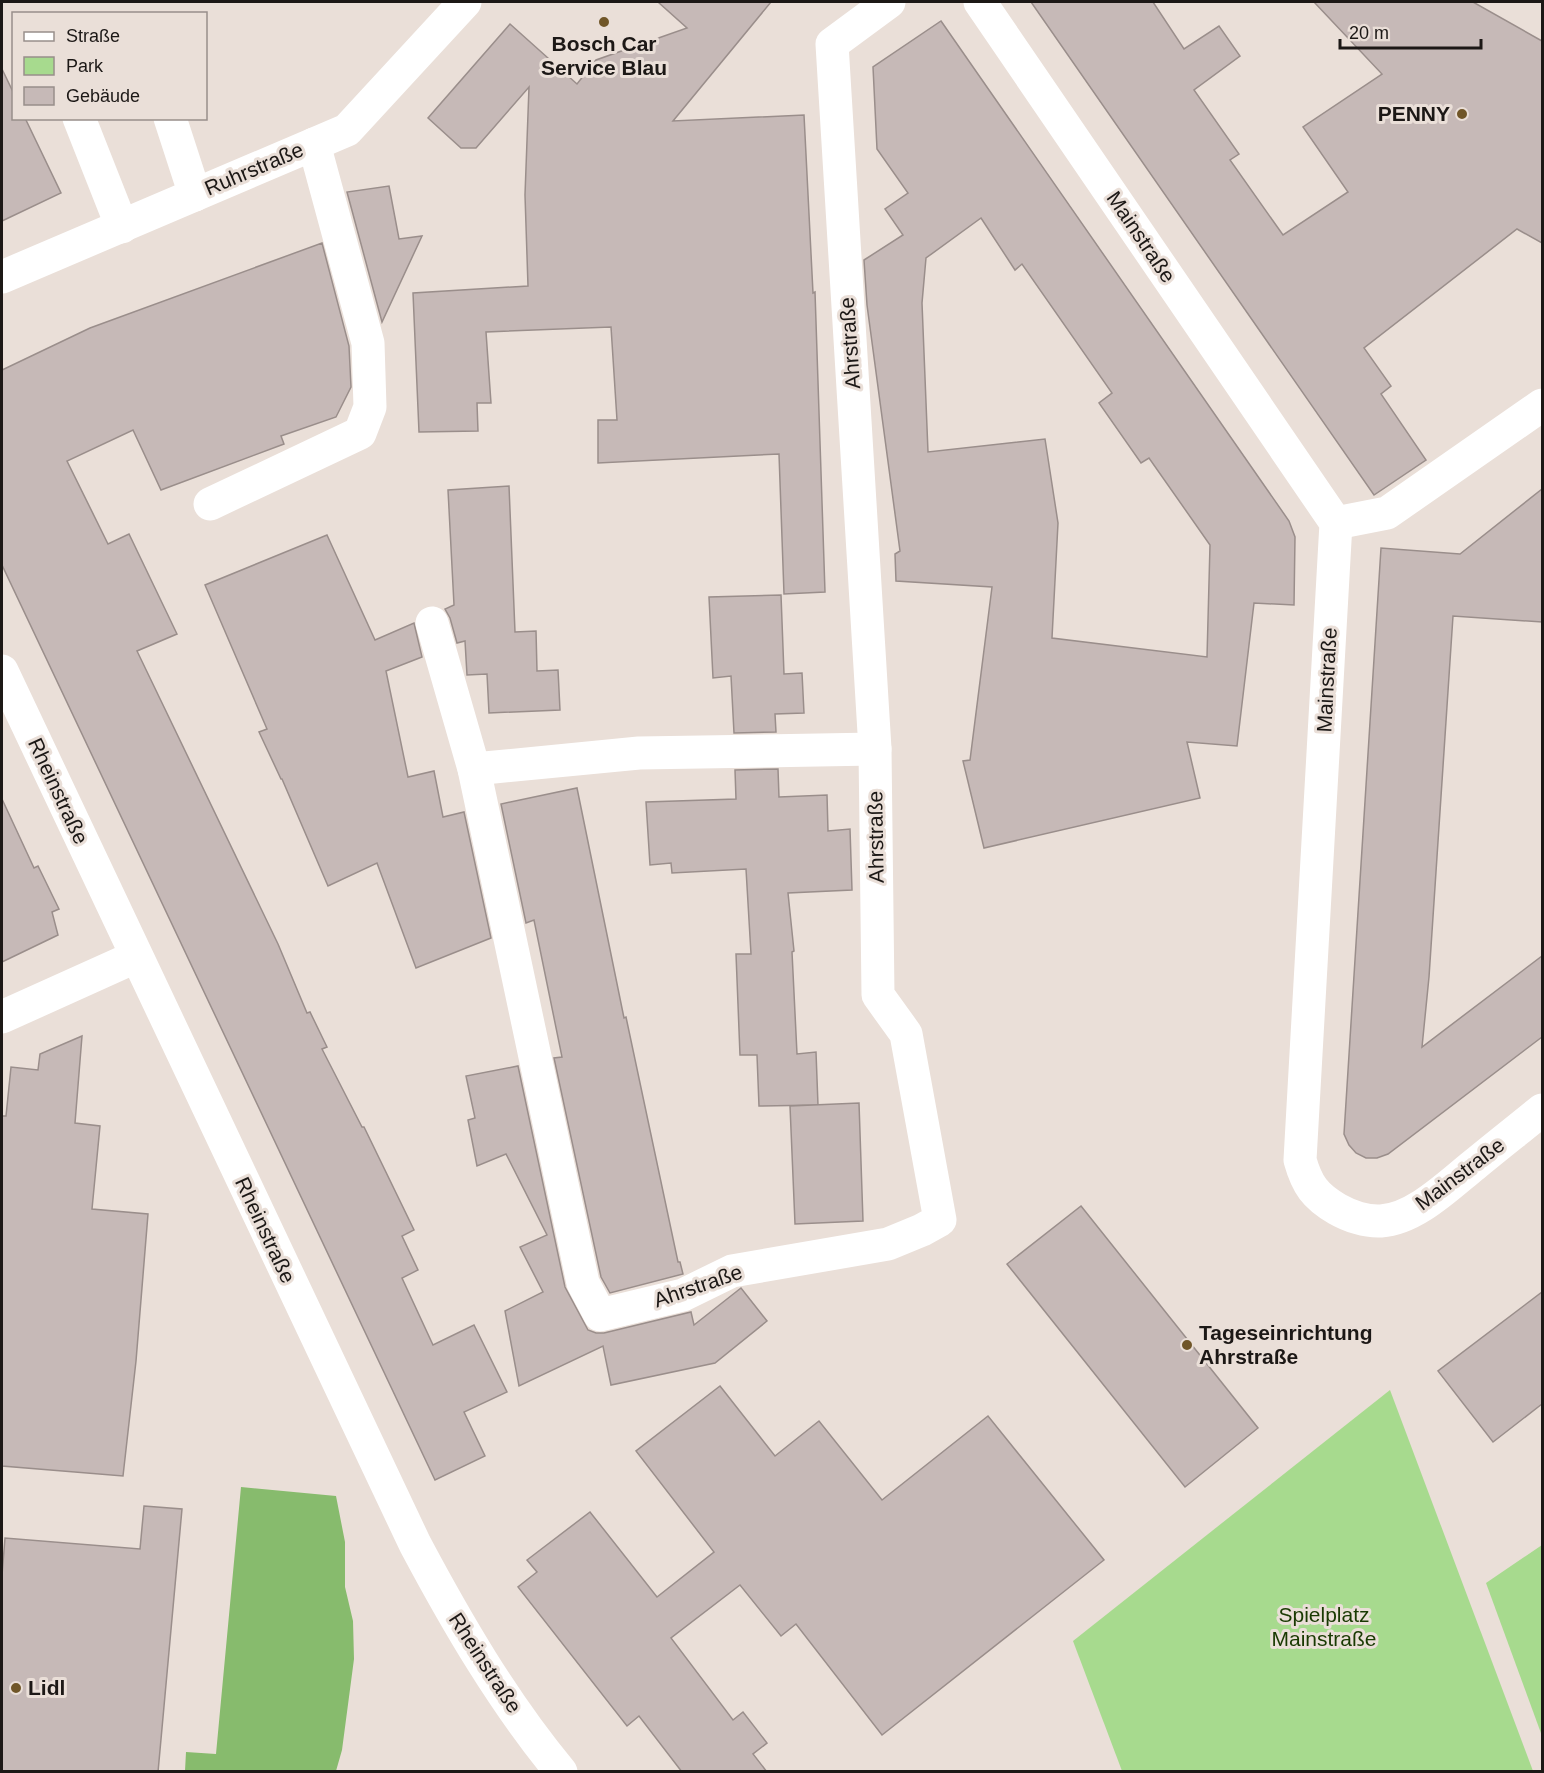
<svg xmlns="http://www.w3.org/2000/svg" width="1544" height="1773" font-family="Helvetica,sans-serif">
	<rect width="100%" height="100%" fill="#eadfd8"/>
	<!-- green -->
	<g fill="#a7da8e">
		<path d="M1390,1390l143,381h-411l-49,-130z"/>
		<path d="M1542,1545v191l-56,-153z"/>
	</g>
	<!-- forest -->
	<path fill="#87bb6d" d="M241,1487l95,9 9,46v45l8,34 1,38 -12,91 -6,21h-151l1,-19 30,2z"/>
	<!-- building -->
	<g fill="#c6b9b7" stroke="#9a8e8b" stroke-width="1.5" fill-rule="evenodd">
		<path d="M658,2h113l-98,119 131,-6 9,178 2,-1 10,300 -41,2 -5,-140 -181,9v-43h19l-6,-93 -125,5 5,71h-14l1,28 -59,1 -6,-139 115,-7 -3,-91 4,-108 -53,61h-15l-33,-30 82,-94 67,60 19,-24 91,-32z"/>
		<path d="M1031,2h122l31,47 35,-23 21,30 -46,34 45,64 -9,6 53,75 65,-43 -45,-65 79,-53 -68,-72h159l69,39v202l-25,-14 -153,119 27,38 -10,8 45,66 -52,35z"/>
		<path d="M941,21l348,500 6,16 -1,68 -40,-2 -17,143 -50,-4 13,56 -216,50 -21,-87 7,-1 22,-173 -96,-6 -1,-27 5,-3 -33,-246 -3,-45 39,-25 -18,-26 23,-16 -31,-44 -4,-82zM981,218l34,52 7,-6 90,129 -13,10 42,60 8,-5 61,87 -3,112 -155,-19 6,-115 -13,-84 -117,13 -6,-149 4,-45z"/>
		<path d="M2,69l12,25v24h11l36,75 -59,28z"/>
		<path d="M389,186l10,53 23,-3 -40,86 -35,-130z"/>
		<path d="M322,243l27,103 2,41 -15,30 -55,19 3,8 -123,46 -28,-60 -66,31 41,83 21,-10 48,100 -40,17 141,293 29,69 3,-1 17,35 -5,2 40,78h2l50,103 -12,6 16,34 -16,8 31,67 41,-20 33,67 -43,20 21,44 -50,24 -433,-915v-195l88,-42z"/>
		<path d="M509,486l6,146 21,-1 1,40 21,-1 2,40 -71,3 -2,-39 -20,1 -2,-34 -8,2 -7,-25 -5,-9 9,-4 -6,-115z"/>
		<path d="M1542,489v133l-89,-6 -24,361 -7,70 120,-91v81l-154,117 -11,4h-11l-10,-5 -7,-8 -5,-11 37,-586 79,6z"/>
		<path d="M327,535l48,105 39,-17 8,34 -36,14 22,106 26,-6 9,46 21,-5 27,126 -75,30 -39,-105 -49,23 -46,-107h-1l-22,-47 8,-3 -62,-144z"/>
		<path d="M781,595l3,79 18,-1 2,40 -29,1 1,18 -42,1 -3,-57 -18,2 -4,-81z"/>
		<path d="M778,769l1,28 48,-2 1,36 22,-2 2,61 -64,3 6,58 -2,1 5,102 19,-2 2,53 -59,1 -2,-51h-17l-4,-101h15l-5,-85 -74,4 -1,-10 -21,2 -4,-63 90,-3 -1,-29z"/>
		<path d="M577,788l47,230 2,-1 52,245h2l3,12 -73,19 -9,-16 -47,-219 8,-1 -28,-137 -8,3 -25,-119z"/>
		<path d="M2,799l32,69 4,-2 21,43 -7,3 6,23 -56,27z"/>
		<path d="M82,1036l-7,87 25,3 -8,83 56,5 -12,147 -13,115 -121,-10v-350h4l5,-49 27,3 2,-16z"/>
		<path d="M518,1066l47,221 23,43 8,3h8l87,-21 3,13 47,-37 26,33 -52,42 -104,22 -8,-39 -84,40 -14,-75 38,-19 -23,-45 27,-12 -41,-81 -29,12 -9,-46 7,-2 -9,-42z"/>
		<path d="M859,1103l4,118 -68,3 -5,-118z"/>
		<path d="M1081,1206l177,222 -73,59 -178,-223z"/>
		<path d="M1542,1292v112l-49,38 -55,-71z"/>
		<path d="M720,1386l55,70 44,-35 63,79 106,-84 116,144 -222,175 -86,-111 -15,12 -41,-51 -69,53 62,82 10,-8 24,31 -14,11 14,18h-85l-43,-56 -12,10 -109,-139 19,-15 -10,-12 63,-48 67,85 57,-45 -78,-101z"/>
		<path d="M144,1506l38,3 -24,263h-156v-197l3,-37 135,11z"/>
	</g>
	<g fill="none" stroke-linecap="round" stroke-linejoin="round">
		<!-- minor -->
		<g stroke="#fff" stroke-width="33">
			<path d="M980,2l356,521 -36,637c7,25 15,36 37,49 12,7 30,13 44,12 34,-2 68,-36 93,-56 23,-19 46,-37 68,-55"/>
			<path d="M79,118l43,109"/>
			<path d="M170,118l25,77"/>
			<path d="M2,277l345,-147 118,-128"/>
			<path d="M210,504l150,-71 10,-26 -2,-64 -54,-199"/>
			<path d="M1336,523l51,-10 155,-108"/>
			<path d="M432,623l42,146 109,514 17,32 83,-20 49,-24 156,-27 34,-14 18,-10 -34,-186 -28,-39 -3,-246 -43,-705 57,-42"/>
			<path d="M2,671l413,873c42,79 88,158 146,228"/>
			<path d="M474,769l165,-16 236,-4"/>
			<path d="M2,1017l133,-60"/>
		</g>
	</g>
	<!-- markers -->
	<g fill="#705628" stroke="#eadfd8" stroke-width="2">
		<circle cx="604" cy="22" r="6"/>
		<circle cx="1462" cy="114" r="6"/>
		<circle cx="1187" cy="1345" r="6"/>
		<circle cx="16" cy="1688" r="6"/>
	</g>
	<g text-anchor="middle" stroke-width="6" stroke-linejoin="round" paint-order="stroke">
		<!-- poi labels -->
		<g font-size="21" font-weight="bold" fill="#1c1816" stroke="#eadfd8" text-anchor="start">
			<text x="604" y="51" text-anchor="middle">Bosch Car<tspan x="604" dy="24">Service Blau</tspan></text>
			<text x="1450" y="121" text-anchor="end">PENNY</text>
			<text x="1199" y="1340">Tageseinrichtung<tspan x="1199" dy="24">Ahrstraße</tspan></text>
			<text x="28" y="1695">Lidl</text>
		</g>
		<!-- street labels -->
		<g font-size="21" fill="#1c1816" stroke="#eadfd8">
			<text transform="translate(254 169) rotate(-23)" y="7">Ruhrstraße</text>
			<text transform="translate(1141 237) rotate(56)" y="7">Mainstraße</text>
			<text transform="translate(850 343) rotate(-94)" y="7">Ahrstraße</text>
			<text transform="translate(1327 680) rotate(-87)" y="7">Mainstraße</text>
			<text transform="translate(58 791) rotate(65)" y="7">Rheinstraße</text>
			<text transform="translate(876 837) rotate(-91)" y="7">Ahrstraße</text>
			<text transform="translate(1460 1174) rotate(-37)" y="7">Mainstraße</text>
			<text transform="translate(265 1230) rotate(65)" y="7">Rheinstraße</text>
			<text transform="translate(698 1286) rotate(-19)" y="7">Ahrstraße</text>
			<text transform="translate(485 1663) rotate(57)" y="7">Rheinstraße</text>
		</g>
		<!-- park labels -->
		<g font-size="21" fill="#193a02" stroke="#eadfd8">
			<text x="1324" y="1622">Spielplatz<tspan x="1324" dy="24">Mainstraße</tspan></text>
		</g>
	</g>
	<!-- border -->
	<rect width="1544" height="1773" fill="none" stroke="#1c1816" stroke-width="6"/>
	<!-- legend -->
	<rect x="12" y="12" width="195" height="108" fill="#eadfd8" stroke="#988f8a" stroke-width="1.5"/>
	<rect x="24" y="32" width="30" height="9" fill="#ffffff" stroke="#988f8a" stroke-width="1.5"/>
	<text x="66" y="42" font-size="18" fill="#1c1816">Straße</text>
	<rect x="24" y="57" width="30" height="18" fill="#a7da8e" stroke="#988f8a" stroke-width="1.5"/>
	<text x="66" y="72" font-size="18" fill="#1c1816">Park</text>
	<rect x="24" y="87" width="30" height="18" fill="#c6b9b7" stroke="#988f8a" stroke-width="1.5"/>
	<text x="66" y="102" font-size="18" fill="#1c1816">Gebäude</text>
	<!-- scale -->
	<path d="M1340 39v9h141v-9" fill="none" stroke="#1c1816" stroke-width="3"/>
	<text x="1349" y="39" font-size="18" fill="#1c1816" stroke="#eadfd8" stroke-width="4.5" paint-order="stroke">20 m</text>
</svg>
